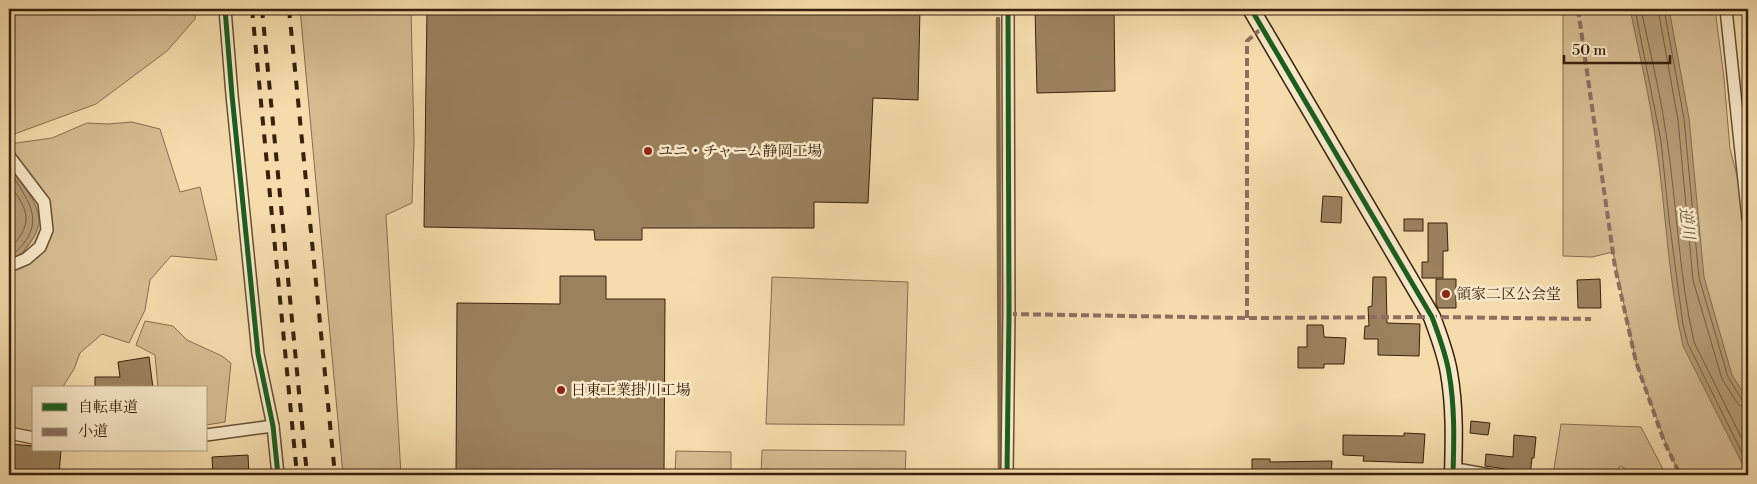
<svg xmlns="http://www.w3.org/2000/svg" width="1757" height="484" font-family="'Libre Bodoni','Noto Serif JP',serif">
	<rect width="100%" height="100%" fill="#f5dcac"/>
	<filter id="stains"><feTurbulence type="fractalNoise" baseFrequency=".004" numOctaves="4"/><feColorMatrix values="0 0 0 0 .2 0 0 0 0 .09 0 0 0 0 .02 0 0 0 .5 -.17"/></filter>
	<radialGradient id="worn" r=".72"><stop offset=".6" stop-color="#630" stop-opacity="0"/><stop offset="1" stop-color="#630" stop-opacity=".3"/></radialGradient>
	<!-- green -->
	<g fill="#d5bc91" stroke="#876e4e">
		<path d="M9,9h187l-1,10 -28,32 -71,53 -87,32z"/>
		<path d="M300,9h111l3,132 -2,62 -26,12 15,260h-58z"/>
		<path d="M1563,9h152l9,69 6,71 18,69v257h-68l-12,-26 -32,-87 -23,-110 -21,5 -29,-1z"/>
		<path d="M132,122l28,7 20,63 20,-5 17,73 -46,-4 -21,24 -5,30 -16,33 -27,-9 -22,19 -6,16 -12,19h-28v46l-25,-3v-170c15,-6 20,-15 27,-30l-27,-82v-5l43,-6 35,-15 21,1z"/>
		<path d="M772,277l136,5 -4,143 -138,-1z"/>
		<path d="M145,321l28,5 14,14 35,16 9,7 -6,59 -19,3v-37h-48l-3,-33 -19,-10z"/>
		<path d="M1561,424l80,3 25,48h-28l-18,-9 -5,9h-62z"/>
		<path d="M762,450l144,1 -1,24h-144z"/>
		<path d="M676,451l55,1v23h-56z"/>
	</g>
	<!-- water -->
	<g fill="#b59c76" stroke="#836b4c">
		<path d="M1630,9h39l20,109 15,159 28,98 16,25v75l-65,-129c-15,-67 -17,-136 -27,-203 -6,-45 -17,-90 -26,-134z"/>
		<path d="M9,157c3,7 6,14 10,21 7,13 19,25 20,41 1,15 -14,30 -23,40l-7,1z"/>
	</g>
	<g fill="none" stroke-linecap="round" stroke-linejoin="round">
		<!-- shore -->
		<g stroke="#775e41" stroke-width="1">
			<path d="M1635,9l26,132 8,78 14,106 5,19 60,121"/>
			<path d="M1641,9c9,43 20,87 26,131 10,67 12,136 27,202l54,109"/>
			<path d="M1658,9l20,111 15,160 29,99 16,25 5,3 5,1"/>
			<path d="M1664,9l20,110 15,159 29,99 14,23 6,2"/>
			<path d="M9,182c10,18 24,31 13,51 -3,6 -8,12 -13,15"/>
			<path d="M9,255c6,-1 11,-7 15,-12 22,-29 -3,-49 -15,-75"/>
		</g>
		<!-- stream -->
		<path stroke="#836b4c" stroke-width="4.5" d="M998,19l2,456"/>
	</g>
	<!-- building -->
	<g fill="#9b825f" stroke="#39210c">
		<path d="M427,9h493l-2,91 -45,-2 -5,105 -54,-1v26h-172v12h-47l-1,-10 -170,-3z"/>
		<path d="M1035,9h79l1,82 -78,2z"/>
		<path d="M1323,196l19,1 -1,26 -20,-1z"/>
		<rect x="1404" y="219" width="19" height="12"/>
		<path d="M1428,223h19l1,28h-5v27h-21v-16h6z"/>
		<path d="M560,276h46v23h59l-1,176h-208l1,-172 103,1z"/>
		<path d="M1373,277h13l1,46 33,1 -1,32 -41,-1v-16h-14l1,-13h4l-1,-19 4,-1z"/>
		<path d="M1436,279h20v29h-18l-2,-4z"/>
		<path d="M1600,279l1,29h-23l-1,-28z"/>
		<path d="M1307,325h16l1,12 22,1 -2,26h-20v4h-26v-21h9z"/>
		<path d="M149,357l4,31h-58v-11h25l-2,-15z"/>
		<path d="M1471,421l19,2 -2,12 -18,-2z"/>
		<path d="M1404,433l21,1 -2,29 -60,-2 1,-5 -21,-1v-20l61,1z"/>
		<path d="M1514,435l22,2 -2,21h-2l-2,17 -18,-2v-3l-27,-4 1,-12 27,3z"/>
		<path d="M9,444l25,2v4h27l-2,25h-50z"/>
		<path d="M248,455l1,20h-36l-1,-18z"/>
		<path d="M1252,459h18v3l62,-1 -1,14h-79z"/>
	</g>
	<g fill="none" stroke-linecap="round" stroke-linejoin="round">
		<defs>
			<g id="street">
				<path d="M225,9l7,86 26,259 15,72 5,49"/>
				<path d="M1726,9l22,210"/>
				<path d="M9,156l35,46 3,28 -7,17 -14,12 -17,7"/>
				<path d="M9,433l25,5"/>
				<path d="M206,435l67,-9"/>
				<path d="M1453,470h9l28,5"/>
				<path d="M1007,475l2,-161 -1,-305"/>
			</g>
			<path id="secondary" d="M1251,9l181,308c7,19 14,37 17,56 6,34 5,68 4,102"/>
		</defs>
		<!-- street casing -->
		<use href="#street" stroke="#685034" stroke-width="14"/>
		<!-- secondary casing -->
		<use href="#secondary" stroke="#39210c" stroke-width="19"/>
		<!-- street -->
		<use href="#street" stroke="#f8e8c9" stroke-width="11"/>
		<!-- secondary -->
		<use href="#secondary" stroke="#f8e8c9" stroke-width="16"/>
		<!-- rail -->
		<g stroke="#39210c" stroke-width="4" stroke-dasharray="9 9" stroke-linecap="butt">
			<path d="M252,9l45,466"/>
			<path d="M262,9l45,466"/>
			<path d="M289,9l46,466"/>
		</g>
		<!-- quiet -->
		<g stroke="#8d6e63" stroke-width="4" stroke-dasharray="8 4" stroke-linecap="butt">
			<path d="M1578,9l37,258 21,95 28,79 16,34"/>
			<path d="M1009,314l238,4 185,-1 159,2"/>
			<path d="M1247,318v-277l15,-13"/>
		</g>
		<defs>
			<g id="cycleway">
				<path d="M225,9l7,86 26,259 15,72 5,49"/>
				<path d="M1251,9l181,308c7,19 14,37 17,56 6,34 5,68 4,102"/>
				<path d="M1007,475l2,-161 -1,-305"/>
			</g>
		</defs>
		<!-- cycleway casing -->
		<use href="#cycleway" stroke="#f8e8c9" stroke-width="8"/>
		<!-- cycleway -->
		<use href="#cycleway" stroke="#1b5e20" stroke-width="5"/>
	</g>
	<!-- markers -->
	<g fill="#8f2418" stroke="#f8e8c9" stroke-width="2">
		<circle cx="648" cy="151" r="5"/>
		<circle cx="1446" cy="294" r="5"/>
		<circle cx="561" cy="390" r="5"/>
	</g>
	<g text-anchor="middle" stroke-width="5" stroke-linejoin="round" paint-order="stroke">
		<!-- poi labels -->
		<g font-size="15" fill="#39210c" stroke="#f8e8c9" text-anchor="start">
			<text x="658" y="156">ユニ・チャーム静岡工場</text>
			<text x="1456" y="299">領家二区公会堂</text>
			<text x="571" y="395">日東工業掛川工場</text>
		</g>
		<!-- water labels -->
		<g font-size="16" font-style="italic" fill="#644c31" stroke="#f8e8c9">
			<text transform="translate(1688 223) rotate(83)" y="6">逆川</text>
		</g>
	</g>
	<!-- margin -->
	<rect width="1757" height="484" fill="none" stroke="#f5dcac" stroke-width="30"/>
	<rect x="10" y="10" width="1737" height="464" fill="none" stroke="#39210c" stroke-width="2.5"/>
	<rect x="15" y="15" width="1727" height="454" fill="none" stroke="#39210c"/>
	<!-- legend -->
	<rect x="32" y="386" width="175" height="65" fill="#f8e8c9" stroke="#ac987d"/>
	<rect x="42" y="403" width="25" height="8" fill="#1b5e20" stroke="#ac987d"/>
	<text x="78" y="412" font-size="15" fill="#39210c">自転車道</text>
	<rect x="42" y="428" width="25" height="8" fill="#8d6e63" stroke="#ac987d"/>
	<text x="78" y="436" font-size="15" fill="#39210c">小道</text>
	<!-- scale -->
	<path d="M1564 55v8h106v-8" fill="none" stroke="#39210c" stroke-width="2.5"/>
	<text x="1572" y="55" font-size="15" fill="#39210c" stroke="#f8e8c9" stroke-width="4" paint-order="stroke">50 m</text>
	<rect width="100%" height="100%" filter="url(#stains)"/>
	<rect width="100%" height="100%" fill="url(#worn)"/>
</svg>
